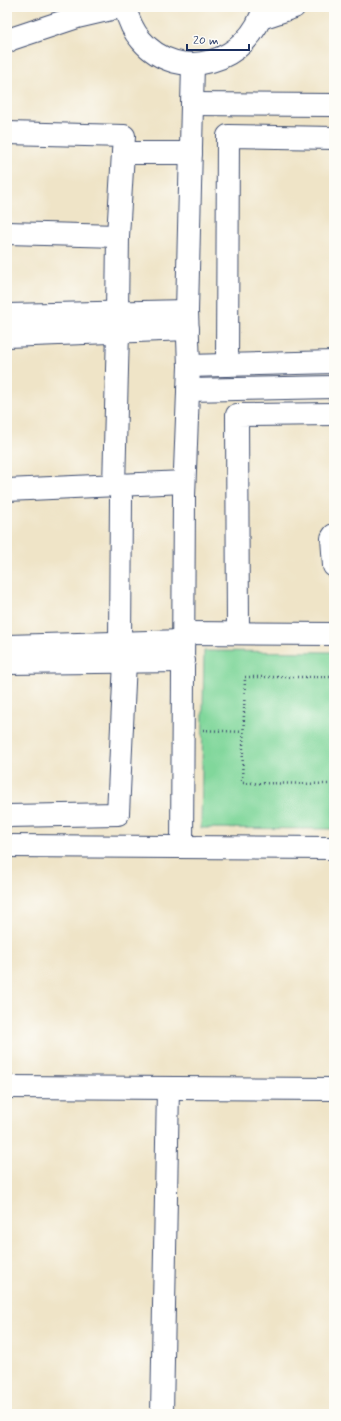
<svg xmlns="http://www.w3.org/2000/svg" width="341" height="1421" font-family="Mynerve,sans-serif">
	<rect width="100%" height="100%" fill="#fdfcf7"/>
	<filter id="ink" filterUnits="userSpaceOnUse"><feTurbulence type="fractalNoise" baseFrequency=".025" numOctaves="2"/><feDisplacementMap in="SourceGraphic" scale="8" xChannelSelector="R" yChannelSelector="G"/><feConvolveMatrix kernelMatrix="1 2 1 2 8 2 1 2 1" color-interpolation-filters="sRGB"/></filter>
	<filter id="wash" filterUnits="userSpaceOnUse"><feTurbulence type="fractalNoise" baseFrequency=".012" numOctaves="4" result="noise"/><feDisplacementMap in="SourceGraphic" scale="16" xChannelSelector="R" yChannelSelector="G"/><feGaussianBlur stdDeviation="0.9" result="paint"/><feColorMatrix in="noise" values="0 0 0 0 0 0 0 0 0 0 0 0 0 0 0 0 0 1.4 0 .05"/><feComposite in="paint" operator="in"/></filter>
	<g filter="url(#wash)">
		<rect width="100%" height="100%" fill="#efe4c7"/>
		<!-- green -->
		<path fill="#81d79b" stroke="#4e837c" d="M204,651l130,1v177l-133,-1z"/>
	</g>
	<g filter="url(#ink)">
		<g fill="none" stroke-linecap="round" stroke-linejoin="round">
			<defs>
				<g id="minor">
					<path d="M125,7c3,12 7,23 16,33 38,45 109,22 123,-33"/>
					<path d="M261,18l33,-11"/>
					<path d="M7,42l4,-3 66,-22 43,-10"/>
					<path d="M192,104l142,1"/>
					<path d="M7,133l117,3 -6,100"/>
					<path d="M123,153h68"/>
					<path d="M7,233l111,3 -1,77"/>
					<path d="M7,315l180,-4"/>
					<path d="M7,336l181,-7"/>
					<path d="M227,365l1,-229 106,2"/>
					<path d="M189,366l145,-4"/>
					<path d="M188,390l146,-3"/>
					<path d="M114,486l4,-155"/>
					<path d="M7,490l177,-8"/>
					<path d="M334,535l-2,3 2,28"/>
					<path d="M184,633l150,1"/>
					<path d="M238,633l-1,-218 97,-1"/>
					<path d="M120,642l1,-144"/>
					<path d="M7,646l177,-5"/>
					<path d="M7,663l177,-2"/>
					<path d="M7,816l111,-2 7,-153"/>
					<path d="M7,846l327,2"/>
					<path d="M182,847l2,-351 5,-130 -2,-55 6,-247"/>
					<path d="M7,1087l327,2"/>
					<path d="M162,1414l6,-326"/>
				</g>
			</defs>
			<!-- minor casing -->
			<use href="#minor" stroke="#3b4a6e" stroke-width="24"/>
			<!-- path -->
			<g stroke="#3b4a6e" stroke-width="2.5" stroke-dasharray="1 3" stroke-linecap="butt">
				<path d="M334,677h-89l-3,106 92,1"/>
				<path d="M203,730l40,2"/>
			</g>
			<!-- minor -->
			<use href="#minor" stroke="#fff" stroke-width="22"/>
		</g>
	</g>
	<!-- margin -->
	<rect width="341" height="1421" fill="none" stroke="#fdfcf7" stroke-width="24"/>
	<!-- scale -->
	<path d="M187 44v6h62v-6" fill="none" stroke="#1b2f5e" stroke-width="2"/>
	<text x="193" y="44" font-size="12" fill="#1b2f5e" stroke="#fdfcf7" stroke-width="3" paint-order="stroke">20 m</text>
</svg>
